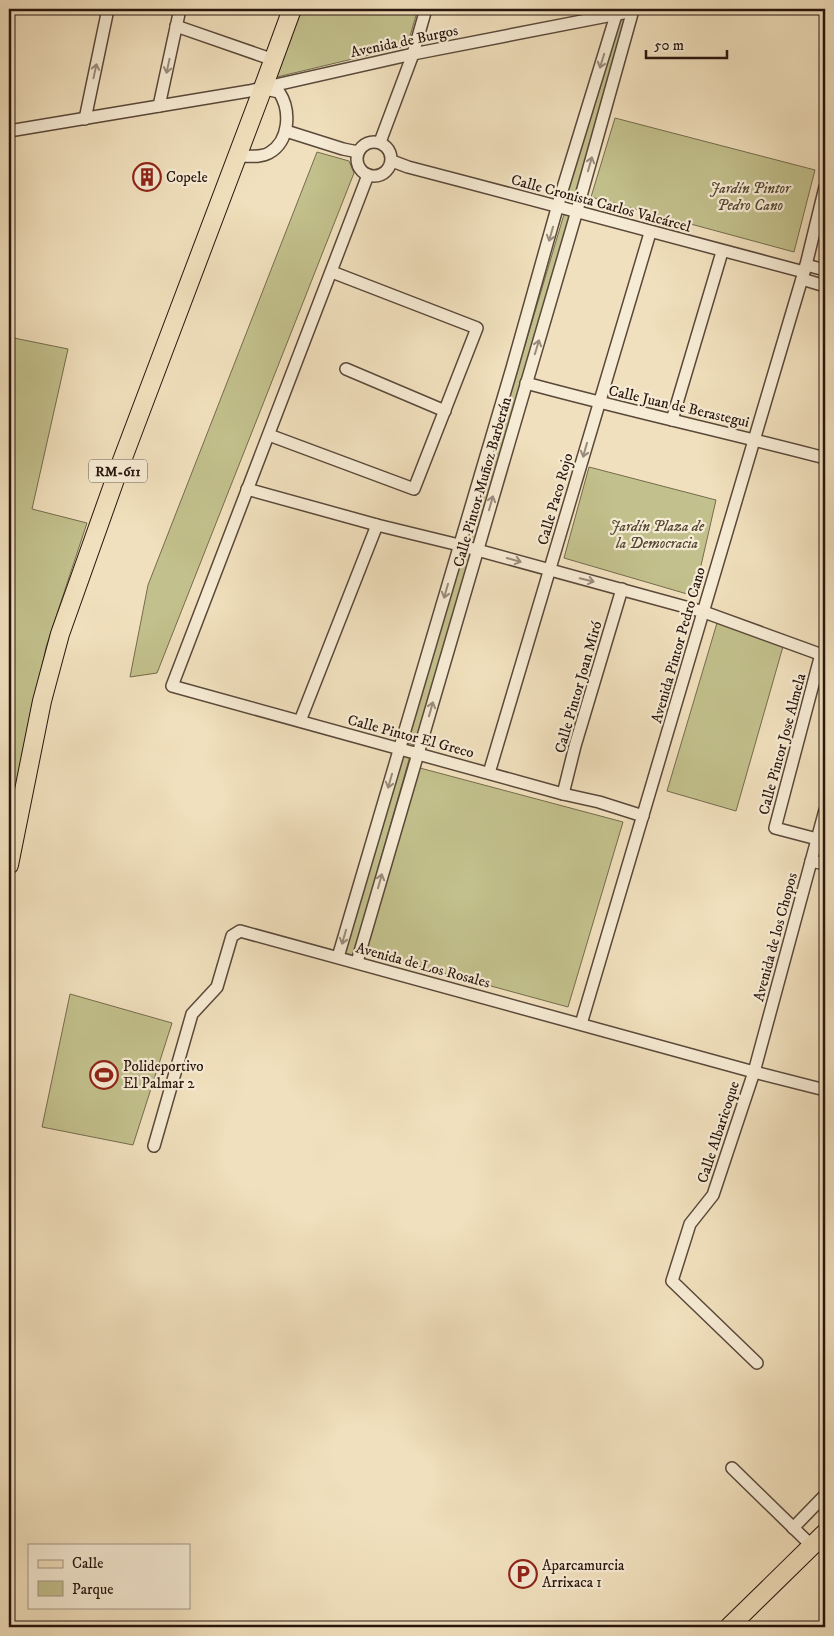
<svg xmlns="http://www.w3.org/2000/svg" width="834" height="1636" font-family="'IM FELL DW Pica',serif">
	<rect width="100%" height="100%" fill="#f1e0bd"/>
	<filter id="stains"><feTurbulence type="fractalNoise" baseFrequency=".004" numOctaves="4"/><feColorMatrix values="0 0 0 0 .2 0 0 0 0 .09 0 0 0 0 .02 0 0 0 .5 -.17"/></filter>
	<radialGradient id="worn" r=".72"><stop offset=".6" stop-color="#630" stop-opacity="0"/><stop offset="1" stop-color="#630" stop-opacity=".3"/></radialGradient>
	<!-- green -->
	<g fill="#c2c08c" stroke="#756b4d">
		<path d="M300,9h118l-11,37 -130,31z"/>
		<path d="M629,17l-55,185 -8,-3 54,-180z"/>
		<path d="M615,118l200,52 -21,82 -203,-55z"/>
		<path d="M317,152l32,9 5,12 -197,500 -27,4 18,-92z"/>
		<path d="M565,211l6,1 -95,330 -9,-2z"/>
		<path d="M9,337l59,12 -36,160 55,14 -41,124 -37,185z"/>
		<path d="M589,467l127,33 -22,96 -130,-38z"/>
		<path d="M464,551l7,2 -56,192 -9,-2z"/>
		<path d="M717,623l67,20 -48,168 -69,-20z"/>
		<path d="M403,754l7,2 -57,200 -10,-2z"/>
		<path d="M420,768l203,54 -55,185 -202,-55z"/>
		<path d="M70,994l102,29 -39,122 -91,-18z"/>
	</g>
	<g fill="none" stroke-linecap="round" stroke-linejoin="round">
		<defs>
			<g id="minor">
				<path d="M176,26l98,34"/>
				<path d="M159,106l21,-97"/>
				<path d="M85,119l23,-110"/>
				<path d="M9,131l240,-40 164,-37 210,-41"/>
				<path d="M286,131l57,18 15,3"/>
				<circle cx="374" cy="159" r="17"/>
				<path d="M380,142l33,-88 13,-45"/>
				<path d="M238,156c10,0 22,2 31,-3 21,-12 22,-43 10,-61l-14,-3"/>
				<path d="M392,161l16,6c132,34 263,71 396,105"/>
				<path d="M368,175l-196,511 391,108 36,8 44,14"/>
				<path d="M806,265l19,5"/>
				<path d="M802,279l23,7"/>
				<path d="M346,369l99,42"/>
				<path d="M526,383c99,27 200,49 299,75"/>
				<path d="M672,420l50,-168"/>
				<path d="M269,435l145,54 63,-161 -145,-56"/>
				<path d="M247,489l130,36 82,20 201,55 44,12 121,44"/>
				<path d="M300,721l77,-196"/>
				<path d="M489,773l161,-540"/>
				<path d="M563,794l12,-48 47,-157"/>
				<path d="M817,839l-42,-11 46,-174"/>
				<path d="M811,861l14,3"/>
				<path d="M338,957l174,-589 49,-174 55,-179"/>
				<path d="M357,962l217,-741 59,-211"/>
				<path d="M581,1024l225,-759 19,-78"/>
				<path d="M154,1146l38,-132 25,-27 15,-51 8,-5 514,141 71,18"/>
				<path d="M757,1363l-85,-82 18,-57 23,-29 41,-123 71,-262"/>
				<path d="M732,1468l80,78"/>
				<path d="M793,1528l32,-33"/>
			</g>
			<g id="primary">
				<path d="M9,865l33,-164 18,-67 58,-163 145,-383 29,-79"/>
				<path d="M729,1627l96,-94"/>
			</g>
		</defs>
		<!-- minor casing -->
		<use href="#minor" stroke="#5a483a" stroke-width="14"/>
		<!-- primary casing -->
		<use href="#primary" stroke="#28160e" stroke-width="20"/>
		<!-- minor -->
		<use href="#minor" stroke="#f6ebd4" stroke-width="11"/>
		<!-- primary -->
		<use href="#primary" stroke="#f1e0bd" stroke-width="18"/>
	</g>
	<!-- one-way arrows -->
	<defs><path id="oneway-shaft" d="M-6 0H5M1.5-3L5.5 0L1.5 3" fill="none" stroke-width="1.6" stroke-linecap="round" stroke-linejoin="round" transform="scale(1.25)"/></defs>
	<g stroke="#998b7b">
		<use href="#oneway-shaft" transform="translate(602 61) rotate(107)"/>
		<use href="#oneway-shaft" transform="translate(168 66) rotate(102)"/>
		<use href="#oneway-shaft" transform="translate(95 71) rotate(-78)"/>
		<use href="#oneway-shaft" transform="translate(590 164) rotate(-74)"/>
		<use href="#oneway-shaft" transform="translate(551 234) rotate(106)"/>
		<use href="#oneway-shaft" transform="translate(537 347) rotate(-73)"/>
		<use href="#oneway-shaft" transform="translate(585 450) rotate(106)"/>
		<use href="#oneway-shaft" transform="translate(491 503) rotate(-74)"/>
		<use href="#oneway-shaft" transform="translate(514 560) rotate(16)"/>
		<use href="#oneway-shaft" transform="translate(587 580) rotate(14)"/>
		<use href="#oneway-shaft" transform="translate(446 591) rotate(106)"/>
		<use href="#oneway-shaft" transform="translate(431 709) rotate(-74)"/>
		<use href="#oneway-shaft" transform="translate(390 781) rotate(106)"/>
		<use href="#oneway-shaft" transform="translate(380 881) rotate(-74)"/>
		<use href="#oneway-shaft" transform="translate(344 937) rotate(106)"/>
	</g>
	<!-- icons -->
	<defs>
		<symbol id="building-ring" viewBox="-11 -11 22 22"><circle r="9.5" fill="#f6ebd4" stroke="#8f2418" stroke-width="1.5"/><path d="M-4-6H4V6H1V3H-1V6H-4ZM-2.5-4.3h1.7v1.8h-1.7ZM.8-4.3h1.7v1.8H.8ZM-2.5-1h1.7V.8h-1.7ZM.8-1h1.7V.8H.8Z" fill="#8f2418"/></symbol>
		<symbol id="stadium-ring" viewBox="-11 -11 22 22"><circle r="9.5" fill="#f6ebd4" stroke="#8f2418" stroke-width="1.5"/><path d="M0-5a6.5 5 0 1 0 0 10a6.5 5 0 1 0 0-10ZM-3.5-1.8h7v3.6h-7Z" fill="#8f2418"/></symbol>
		<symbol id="parking-ring" viewBox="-11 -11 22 22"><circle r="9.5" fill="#f6ebd4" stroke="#8f2418" stroke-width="1.5"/><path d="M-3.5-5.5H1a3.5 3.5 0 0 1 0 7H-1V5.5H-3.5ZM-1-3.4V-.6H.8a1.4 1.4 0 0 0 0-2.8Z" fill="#8f2418"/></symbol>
	</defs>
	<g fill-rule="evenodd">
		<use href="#building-ring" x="131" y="161" width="32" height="32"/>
		<use href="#stadium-ring" x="88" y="1059" width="32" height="32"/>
		<use href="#parking-ring" x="507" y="1558" width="32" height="32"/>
	</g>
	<g text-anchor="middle" stroke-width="4.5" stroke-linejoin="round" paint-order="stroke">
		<!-- shield labels -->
		<rect fill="#f6ebd4" stroke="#665649" stroke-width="1" x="89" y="459.5" width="58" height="23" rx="4"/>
		<g font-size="14" font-weight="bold" fill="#28160e">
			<text x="118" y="476">RM-611</text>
		</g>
		<!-- street labels -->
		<g font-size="15" fill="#28160e" stroke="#f6ebd4">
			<text transform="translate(404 41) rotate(-12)" y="5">Avenida de Burgos</text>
			<text transform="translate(601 203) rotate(15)" y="5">Calle Cronista Carlos Valcárcel</text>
			<text transform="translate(679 406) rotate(13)" y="5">Calle Juan de Berastegui</text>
			<text transform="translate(482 482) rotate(-74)" y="5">Calle Pintor Muñoz Barberán</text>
			<text transform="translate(555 499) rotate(-74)" y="5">Calle Paco Rojo</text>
			<text transform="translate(678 645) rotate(-74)" y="5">Avenida Pintor Pedro Cano</text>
			<text transform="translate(578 687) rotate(-74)" y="5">Calle Pintor Joan Miró</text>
			<text transform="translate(411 736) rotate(15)" y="5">Calle Pintor El Greco</text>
			<text transform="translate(782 744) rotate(-75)" y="5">Calle Pintor Jose Almela</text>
			<text transform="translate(775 937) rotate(-75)" y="5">Avenida de los Chopos</text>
			<text transform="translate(423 965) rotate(15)" y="5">Avenida de Los Rosales</text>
			<text transform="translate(718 1132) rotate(-72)" y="5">Calle Albaricoque</text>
		</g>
		<!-- poi labels -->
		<g font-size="15" fill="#28160e" stroke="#f6ebd4" text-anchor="start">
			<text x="166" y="182">Copele</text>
			<text x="123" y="1071">Polideportivo<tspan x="123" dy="17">El Palmar 2</tspan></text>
			<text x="542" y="1570">Aparcamurcia<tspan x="542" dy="17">Arrixaca 1</tspan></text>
		</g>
		<!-- park labels -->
		<g font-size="15" font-style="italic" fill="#564934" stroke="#f6ebd4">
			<text x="750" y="193">Jardín Pintor<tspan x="750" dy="17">Pedro Cano</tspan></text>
			<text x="657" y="531">Jardín Plaza de<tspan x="657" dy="17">la Democracia</tspan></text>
		</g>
	</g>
	<!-- margin -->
	<rect width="834" height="1636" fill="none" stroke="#f1e0bd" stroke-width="30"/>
	<rect x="10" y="10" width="814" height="1616" fill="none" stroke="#28160e" stroke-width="2.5"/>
	<rect x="15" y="15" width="804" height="1606" fill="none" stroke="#28160e"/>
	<!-- legend -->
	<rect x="28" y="1544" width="162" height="65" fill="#f6ebd4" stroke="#a49685"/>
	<rect x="38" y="1560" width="25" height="8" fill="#f1e0bd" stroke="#a49685"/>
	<text x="72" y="1568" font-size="15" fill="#28160e">Calle</text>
	<rect x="38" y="1581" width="25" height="15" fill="#c2c08c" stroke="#a49685"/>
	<text x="72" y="1594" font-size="15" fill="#28160e">Parque</text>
	<!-- scale -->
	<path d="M646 50v8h81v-8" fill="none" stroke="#28160e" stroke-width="2.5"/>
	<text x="654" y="50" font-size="15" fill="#28160e" stroke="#f6ebd4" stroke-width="4" paint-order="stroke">50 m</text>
	<rect width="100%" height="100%" filter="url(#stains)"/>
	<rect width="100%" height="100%" fill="url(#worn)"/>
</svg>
